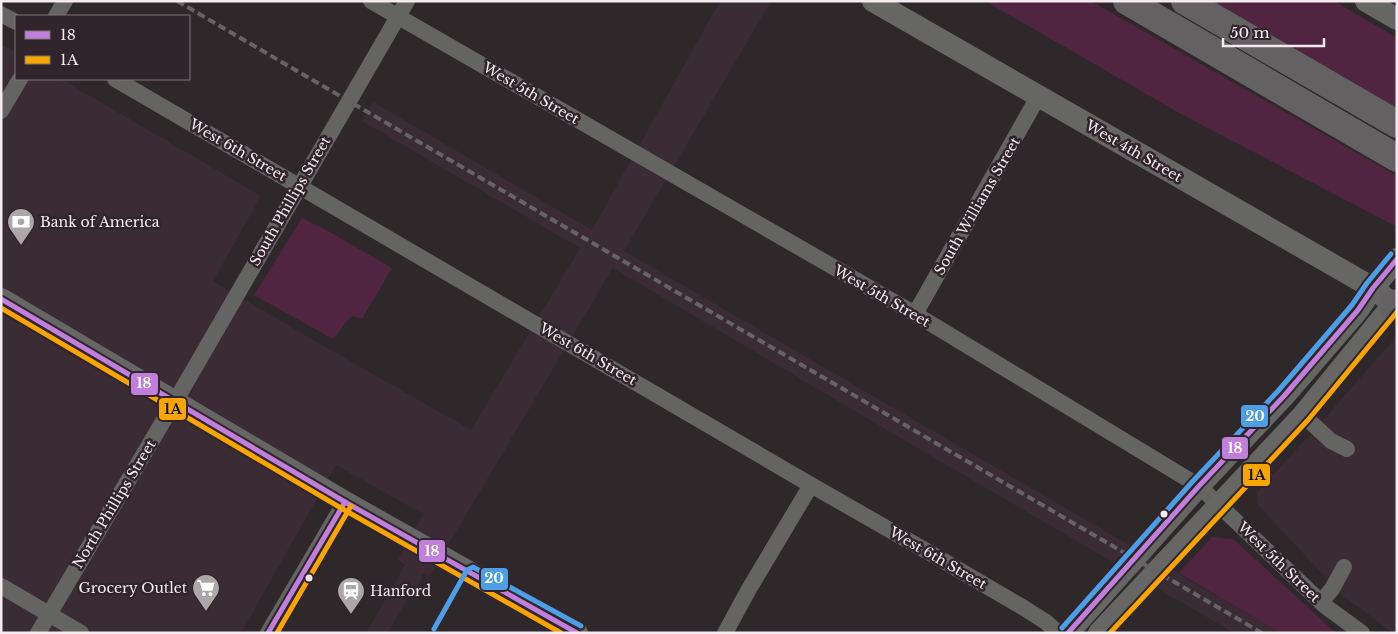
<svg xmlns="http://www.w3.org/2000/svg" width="1398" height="634" font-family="'Libre Baskerville',serif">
	<rect width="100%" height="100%" fill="#2e282b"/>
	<!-- built -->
	<g fill="#3b2b34">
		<path d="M720,1h51l-147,250 656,382h-46l-342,-200 -279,-165 -184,309 -6,-4 -2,4 1,1 -5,10 -3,-1 -26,46h-22l39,-68 -7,-5 25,-46 -87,-49 -95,168h-240v-589l15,8v27h45l200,117 -48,85 95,56 163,93 109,-182 -218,-127 11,-19 219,128z"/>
		<path d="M1397,336v297h-4l-51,-38 -84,-90 -1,-13 52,-56z"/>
	</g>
	<!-- green -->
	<g fill="#512541">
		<path d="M985,1h106l306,175v51l-216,-113z"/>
		<path d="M1213,1h121l63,37v70z"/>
		<path d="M302,218l26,13 64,37 -30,51 -11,-3 -18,23 -79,-44z"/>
		<path d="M1212,537l21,2 103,94h-56l-101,-60z"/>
	</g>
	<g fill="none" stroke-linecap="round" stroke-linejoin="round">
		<!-- street -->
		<g stroke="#646462" stroke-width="16">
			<path d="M371,1l544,313 284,172 126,120 37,27"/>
			<path d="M1,14l15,8"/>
			<path d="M56,16l9,-15"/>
			<path d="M115,79l696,406 119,68 94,55 22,14 12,11"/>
			<path d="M1,111l19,-32"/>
			<path d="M915,314l123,-217"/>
			<path d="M1303,415l28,26 16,8"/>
			<path d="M1,586l80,47"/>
			<path d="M1321,602l11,-13 12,-22"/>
			<path d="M38,633l149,-252 220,-380"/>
			<path d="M268,633l77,-131"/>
			<path d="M725,633l24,-44 62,-104"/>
		</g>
		<!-- secondary -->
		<g stroke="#666665" stroke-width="22">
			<path d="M873,1l500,287 20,16"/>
			<path d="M1366,1l31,18"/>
			<path d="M1,299l344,203 232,131"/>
			<path d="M1068,633l131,-147 85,-90 74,-86 15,-22 24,-29"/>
			<path d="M1099,633l204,-218 94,-115"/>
		</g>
		<!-- highway -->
		<g stroke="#636161" stroke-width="28">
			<path d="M1127,1l270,157"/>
			<path d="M1185,1l212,123"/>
			<path d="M1393,304l4,1"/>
		</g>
		<!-- rail -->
		<path stroke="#656363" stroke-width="4" stroke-dasharray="8 4" stroke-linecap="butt" d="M177,1l1085,632"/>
		<defs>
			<g id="bus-1">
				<path d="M1,299l344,203 232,131"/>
				<path d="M268,633l77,-131"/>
				<path d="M1068,633l131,-147 85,-90 74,-86 15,-22 24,-29"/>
			</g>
			<g id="bus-2">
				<path d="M1,308l340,200 220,125"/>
				<path d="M277,633l74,-127"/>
				<path d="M1110,633l198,-213 89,-108"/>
			</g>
			<g id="bus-3">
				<path d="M1062,628l131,-147 85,-90 74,-86 15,-22 24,-29"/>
				<path d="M434,629l33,-59 6,-3 108,59"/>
			</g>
		</defs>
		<!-- bus-1 casing -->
		<use href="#bus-1" stroke="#31252b" stroke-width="9"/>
		<!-- bus-2 casing -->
		<use href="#bus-2" stroke="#31252b" stroke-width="9"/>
		<!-- bus-3 casing -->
		<use href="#bus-3" stroke="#31252b" stroke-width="9"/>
		<!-- bus-1 -->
		<use href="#bus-1" stroke="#c07fdc" stroke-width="5"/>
		<!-- bus-2 -->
		<use href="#bus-2" stroke="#f7a600" stroke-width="5"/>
		<!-- bus-3 -->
		<use href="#bus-3" stroke="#4d9ee5" stroke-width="5"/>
	</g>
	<!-- icons -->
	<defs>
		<symbol id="bank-pin" viewBox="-11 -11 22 30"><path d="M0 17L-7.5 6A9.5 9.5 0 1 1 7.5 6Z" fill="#aea7aa" stroke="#31252b"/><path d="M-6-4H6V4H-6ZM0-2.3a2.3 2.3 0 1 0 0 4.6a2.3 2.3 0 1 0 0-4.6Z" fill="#fff"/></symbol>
		<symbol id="supermarket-pin" viewBox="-11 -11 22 30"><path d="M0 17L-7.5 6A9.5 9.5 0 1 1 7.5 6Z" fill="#aea7aa" stroke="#31252b"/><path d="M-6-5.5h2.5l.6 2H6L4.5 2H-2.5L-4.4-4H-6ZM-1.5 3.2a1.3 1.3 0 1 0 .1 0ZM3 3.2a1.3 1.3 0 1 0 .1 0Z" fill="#fff"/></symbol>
		<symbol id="station-pin" viewBox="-11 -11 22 30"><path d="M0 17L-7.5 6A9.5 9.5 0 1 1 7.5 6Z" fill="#aea7aa" stroke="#31252b"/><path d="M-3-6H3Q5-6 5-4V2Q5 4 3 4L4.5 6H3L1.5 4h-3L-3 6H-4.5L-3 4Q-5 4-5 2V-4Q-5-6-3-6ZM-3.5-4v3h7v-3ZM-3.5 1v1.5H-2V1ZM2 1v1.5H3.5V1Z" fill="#fff"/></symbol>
	</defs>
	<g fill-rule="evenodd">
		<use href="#bank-pin" x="5" y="206" width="32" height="43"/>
		<use href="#supermarket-pin" x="190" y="572" width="32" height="43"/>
		<use href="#station-pin" x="335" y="575" width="32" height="43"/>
	</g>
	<!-- markers -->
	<g fill="#f3ebef" stroke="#31252b" stroke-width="2">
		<circle cx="1164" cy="514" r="4.5"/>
		<circle cx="309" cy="578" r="4.5"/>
	</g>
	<g text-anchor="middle" stroke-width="5" stroke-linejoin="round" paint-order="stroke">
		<!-- street labels -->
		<g font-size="14" fill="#f3ebef" stroke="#31252b">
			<text transform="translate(531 93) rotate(30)" y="5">West 5th Street</text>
			<text transform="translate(238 150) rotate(30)" y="5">West 6th Street</text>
			<text transform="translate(1134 151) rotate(30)" y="5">West 4th Street</text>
			<text transform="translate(290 201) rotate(-60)" y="5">South Phillips Street</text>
			<text transform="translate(977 206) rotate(-60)" y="5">South Williams Street</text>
			<text transform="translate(882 296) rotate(30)" y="5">West 5th Street</text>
			<text transform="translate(588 354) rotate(30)" y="5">West 6th Street</text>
			<text transform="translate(114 504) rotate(-59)" y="5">North Phillips Street</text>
			<text transform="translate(938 558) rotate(30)" y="5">West 6th Street</text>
			<text transform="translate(1279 562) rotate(44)" y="5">West 5th Street</text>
		</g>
		<!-- poi labels -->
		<g font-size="14" fill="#f3ebef" stroke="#31252b" text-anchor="start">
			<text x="40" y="227">Bank of America</text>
			<text x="187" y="593" text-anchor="end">Grocery Outlet</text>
			<text x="370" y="596">Hanford</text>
		</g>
	</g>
	<g stroke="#31252b" stroke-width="2">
		<rect x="130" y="372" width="29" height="24" rx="5" fill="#c07fdc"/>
		<rect x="158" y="397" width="29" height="24" rx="5" fill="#f7a600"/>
		<rect x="1240" y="404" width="29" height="24" rx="5" fill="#4d9ee5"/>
		<rect x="1221" y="436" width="28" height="24" rx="5" fill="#c07fdc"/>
		<rect x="1242" y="463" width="29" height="24" rx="5" fill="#f7a600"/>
		<rect x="418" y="539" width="28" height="24" rx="5" fill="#c07fdc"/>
		<rect x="480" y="567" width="29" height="24" rx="5" fill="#4d9ee5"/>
	</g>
	<g font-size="14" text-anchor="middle" font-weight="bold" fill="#fff">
		<text x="144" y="388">18</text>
		<text x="1255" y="421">20</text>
		<text x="1235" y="453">18</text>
		<text x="432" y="556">18</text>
		<text x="494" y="583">20</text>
	</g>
	<g font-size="14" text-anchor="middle" font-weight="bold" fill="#111">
		<text x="173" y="414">1A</text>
		<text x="1257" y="480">1A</text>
	</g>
	<!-- border -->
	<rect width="1398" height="634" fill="none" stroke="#f3ebef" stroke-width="5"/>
	<!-- legend -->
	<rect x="15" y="15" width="175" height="65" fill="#31252b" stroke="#7f7479"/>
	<rect x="25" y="31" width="25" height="8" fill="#c07fdc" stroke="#7f7479"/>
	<text x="60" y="40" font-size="15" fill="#f3ebef">18</text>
	<rect x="25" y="56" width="25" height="8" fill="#f7a600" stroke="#7f7479"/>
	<text x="60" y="65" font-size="15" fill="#f3ebef">1A</text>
	<!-- scale -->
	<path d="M1223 38v8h101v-8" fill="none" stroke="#f3ebef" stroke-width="2.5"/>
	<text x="1230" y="38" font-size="15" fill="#f3ebef" stroke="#31252b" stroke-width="4" paint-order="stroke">50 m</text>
</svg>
